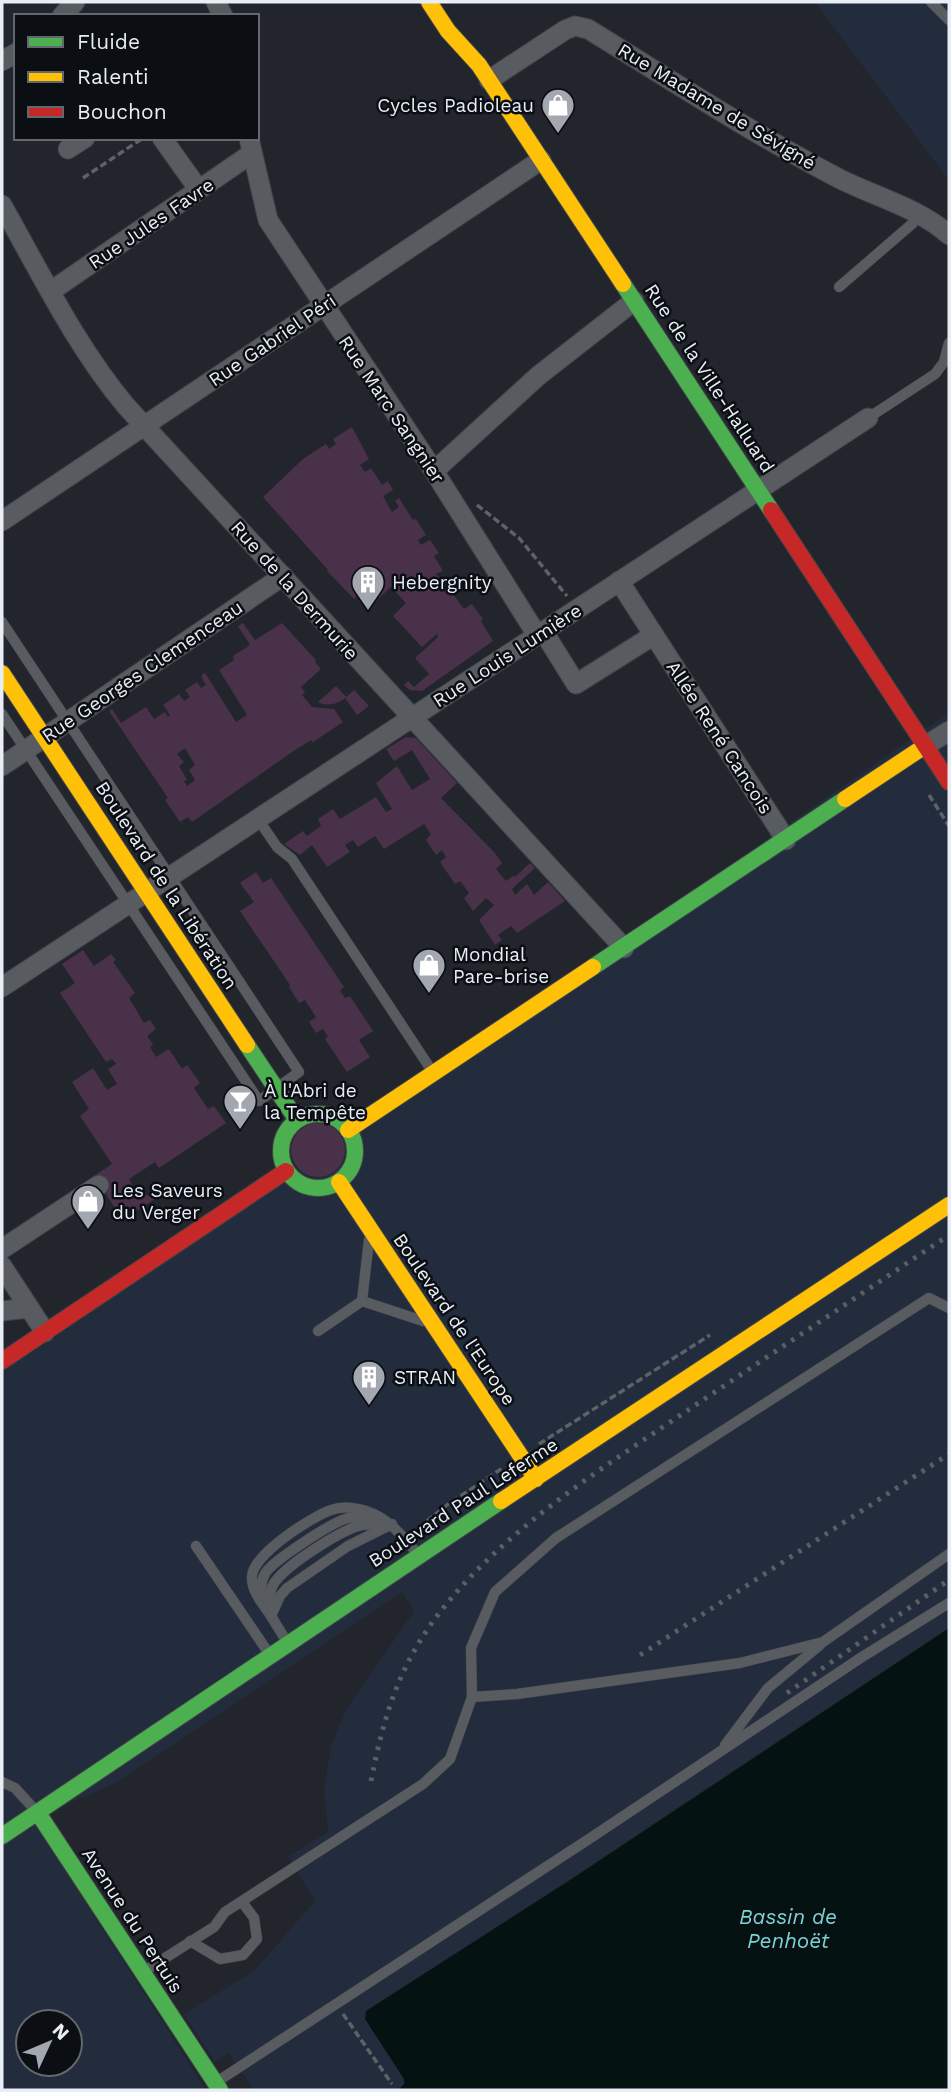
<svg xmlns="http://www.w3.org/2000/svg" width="951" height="2092" font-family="'Work Sans',sans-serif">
	<rect width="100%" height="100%" fill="#22262c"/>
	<!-- built -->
	<g fill="#222c3c" fill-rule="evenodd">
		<path d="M815,2h134v178z"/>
		<path d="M949,712v1378h-695l-25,-37 -14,9 -31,-48 70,-43 61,-70 -27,-44 40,-25 -4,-42 7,-44 15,-36 68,-99 -12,-19 -288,192 -82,35 174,271h-204v-719l46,-29zM28,2022h42v42h-42z"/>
	</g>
	<!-- green -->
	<g fill="#483149" fill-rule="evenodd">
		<path d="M352,427l17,32 -9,6 5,7 6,-4 11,17 6,-4 5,9 -10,6 9,16 7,-5 -4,-6 4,-3 14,22 3,-1 10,16 -8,5 3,5 9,-5 9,13 -5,3 9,15 -7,3 5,6 5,-4 10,15 -3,3 11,15 8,-5 11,15 -2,2 12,20 -71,50 -12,-1 -6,-5 4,-4 6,6 15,-13 -14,-16 23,-21 -1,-3 -15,13 -29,-31 13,-13 -15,-16 -14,13 -11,-12 -12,11 -27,-28 1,-1 -65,-73 40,-38 23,-15 3,5 7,-5 -3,-5z"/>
		<path d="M243,623l12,17 27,-17 34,37 -1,2 6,7 -20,18 4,5 -3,3 10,12 22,2 9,13 -30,20 -2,-2 -16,10 -103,72 -4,-5 -8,5 -15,-22 3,-2 -59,-87 3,-2 9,14 25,-16 8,12 11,-7 3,5 2,-2 -7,-10 16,-11 5,7 6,-4 -5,-7 12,-8 4,6 5,-3 -5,-9 4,-3 31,49 11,-7 -28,-45 15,-10 -1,-4 17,-11 -12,-19zM185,748l10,17 -6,5 6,10 -8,6 -3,-5 3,-1 -8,-14 5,-4 -7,-8z"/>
		<path d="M336,686l10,11 8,-7 15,16 -12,9 -12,-17c-7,6 -18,9 -27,4z"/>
		<path d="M406,737l10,1 41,45 -16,15 54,55 7,10 -6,6 10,12 7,-5 2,1 15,-14 5,5 -23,21 3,6 12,-11 7,11 14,-13 17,19 -48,32 -6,-7 -13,9 4,5 -7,5 -16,-25 15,-15 -8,-7 -13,13 -9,-13 5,-5 -9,-12 -5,3 -15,-22 6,-5 -4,-7 -6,5 -10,-15 5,-6 -7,-10 -40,25 -9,-13 -17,11 -5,-7 -8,5 5,7 -23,15 -15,-22 -12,10 -16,-11 19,-13 4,5 14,-10 -3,-7 15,-10 7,10 36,-22 10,15 6,-3 -16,-26 21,-17 15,24 18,-11 -18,-29 -18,11 -8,-12z"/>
		<path d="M256,872l7,11 8,-5 73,109 -4,4 5,7 5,-2 23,35 -14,9 11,17 -23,15 -22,-33 3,-2 -5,-8 -7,4 -7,-11 7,-5 -11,-17 -6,3 -10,-16 1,-2 -50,-74 14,-9 -14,-19z"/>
		<path d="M83,950l11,16 17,-12 5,6 -3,2 22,31 -6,5 15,25 6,-3 6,9 -9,7 6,8 -3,3 6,10 13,-8 13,20 5,-4 13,18 -6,5 14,21 6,-3 12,17 -67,45 -4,-6 -26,17 6,11 6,-4 6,10 14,-8 3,5 -41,27 -29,-44 18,-12 -32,-48 9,-7 -17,-27 21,-14 14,22 10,-6 -9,-15 8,-5 -4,-5 -6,3 -46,-69 15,-10 -13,-19z"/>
		<circle cx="318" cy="1150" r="27"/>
	</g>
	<!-- water -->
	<path fill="#041212" d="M949,1628v462h-551l6,-6v-5l-39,-60 1,-8 207,-133z"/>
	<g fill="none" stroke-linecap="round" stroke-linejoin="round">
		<defs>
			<g id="lane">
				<path d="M931,2l18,18"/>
				<path d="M839,287l74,-64 3,-9"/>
				<path d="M868,418l67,-44 9,-12 5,-19"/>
				<path d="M2,622l297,450 -40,29 -257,-387"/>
				<path d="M258,819l19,28 15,12 140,212"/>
				<path d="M369,1240l-7,61 61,20"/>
				<path d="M318,1331l44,-30"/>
				<path d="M196,1546l74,109"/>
				<path d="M264,1598c-4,-9 -3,-18 2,-26 10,-13 66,-50 82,-54 8,-2 18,-1 27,0"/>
				<path d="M270,1607c-2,-11 1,-22 9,-30 15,-16 63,-48 83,-52 7,-1 15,0 22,0"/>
				<path d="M271,1616c-7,-11 -19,-23 -19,-38 -2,-22 59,-61 79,-68 9,-3 18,-3 27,-1 27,5 42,24 59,44"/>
				<path d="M287,1642l-16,-26 9,-20 7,-8 61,-42 44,-22"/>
				<path d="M472,1697l45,-3 223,-31 83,-21 126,-88"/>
				<path d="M725,1745l43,-57 52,-43"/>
				<path d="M2,1782l13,6 20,22"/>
				<path d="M190,1941l30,18 23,-4 14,-16 -3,-21 -12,-16"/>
				<path d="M146,1970l68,-43 11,-15 198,-128 27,-25 22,-62 -1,-49 24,-56 61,-54 373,-240 20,10"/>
				<path d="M218,2081l371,-242 273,-182 87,-54"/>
			</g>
			<g id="street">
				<path d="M216,2l7,14"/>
				<path d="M62,16l13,-14"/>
				<path d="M2,61l14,-8"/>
				<path d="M489,80l76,-50 10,-4 13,3c83,51 165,105 252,150 36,18 79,29 109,56"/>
				<path d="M162,138l37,52"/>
				<path d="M249,138l19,82 166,251 103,164"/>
				<path d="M68,149l17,-11"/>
				<path d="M2,205c39,69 74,141 124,201l498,542"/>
				<path d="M51,291l200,-137"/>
				<path d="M434,471l104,-95 96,-75"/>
				<path d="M2,521l539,-361"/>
				<path d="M619,581l167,259"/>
				<path d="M543,631l33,53 78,-49"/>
				<path d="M925,746l24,-15"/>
				<path d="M2,766l281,-190"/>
				<path d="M2,987l866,-569"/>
				<path d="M2,1249l97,-64"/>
				<path d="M2,1266l43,66"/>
				<path d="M2,1311l27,-3"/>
			</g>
			<g id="fast">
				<path d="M623,284l148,226"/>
				<path d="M593,967l252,-168"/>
				<path d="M247,1045l50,75"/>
				<circle cx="318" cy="1151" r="37"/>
				<path d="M38,1813l182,277"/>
				<path d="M2,1836l499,-335"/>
			</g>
			<g id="slow">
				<path d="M429,2l19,29 31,34 144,219"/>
				<path d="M2,673l245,372"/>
				<path d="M845,799l80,-53"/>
				<path d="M348,1130l245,-163"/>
				<path d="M339,1182l197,297"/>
				<path d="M501,1501l448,-296"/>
			</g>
			<g id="jam">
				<path d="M771,510l178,272"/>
				<path d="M2,1361l284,-190"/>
			</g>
		</defs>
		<!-- lane casing -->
		<use href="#lane" stroke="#404349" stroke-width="11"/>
		<!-- street casing -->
		<use href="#street" stroke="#404349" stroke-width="21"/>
		<!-- fast casing -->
		<use href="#fast" stroke="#404349" stroke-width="18"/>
		<!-- slow casing -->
		<use href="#slow" stroke="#404349" stroke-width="18"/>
		<!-- jam casing -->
		<use href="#jam" stroke="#404349" stroke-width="18"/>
		<!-- path -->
		<g stroke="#5e6166" stroke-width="3.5" stroke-dasharray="7 3.5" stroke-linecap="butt">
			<path d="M83,178l60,-40"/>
			<path d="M477,505l42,33 48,58"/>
			<path d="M929,795l20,31"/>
			<path d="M539,1444l171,-109"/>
			<path d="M427,1521l20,-16 57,-38"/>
			<path d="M343,2014l49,70"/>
		</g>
		<!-- lane -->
		<use href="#lane" stroke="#585b60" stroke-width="10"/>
		<!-- street -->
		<use href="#street" stroke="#585b60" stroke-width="19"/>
		<!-- fast -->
		<use href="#fast" stroke="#4caf50" stroke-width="16"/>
		<!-- slow -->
		<use href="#slow" stroke="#ffc107" stroke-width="16"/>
		<!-- jam -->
		<use href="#jam" stroke="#c62828" stroke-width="16"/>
		<!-- rail -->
		<g stroke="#5b5e63" stroke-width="5" stroke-dasharray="3.5 7" stroke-linecap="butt">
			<path d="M640,1655l309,-201"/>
			<path d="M787,1693l162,-113"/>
			<path d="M371,1781c12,-61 26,-110 63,-161 65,-88 170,-153 260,-214 85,-57 170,-114 255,-171"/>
		</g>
	</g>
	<!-- icons -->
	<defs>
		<symbol id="shop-pin" viewBox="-11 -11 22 30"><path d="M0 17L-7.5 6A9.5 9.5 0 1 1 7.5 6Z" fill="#a3a7af" stroke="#0b0e13"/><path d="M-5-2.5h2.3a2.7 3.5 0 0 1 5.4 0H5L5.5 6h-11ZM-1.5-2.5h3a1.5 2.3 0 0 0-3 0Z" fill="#fff"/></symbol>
		<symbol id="building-pin" viewBox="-11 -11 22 30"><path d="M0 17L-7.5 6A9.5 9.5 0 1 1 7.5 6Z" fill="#a3a7af" stroke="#0b0e13"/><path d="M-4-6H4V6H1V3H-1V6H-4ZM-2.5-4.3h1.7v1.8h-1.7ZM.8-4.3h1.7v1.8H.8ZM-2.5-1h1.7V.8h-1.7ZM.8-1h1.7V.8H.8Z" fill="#fff"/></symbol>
		<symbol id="bar-pin" viewBox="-11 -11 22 30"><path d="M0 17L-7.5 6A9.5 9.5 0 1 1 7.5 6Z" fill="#a3a7af" stroke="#0b0e13"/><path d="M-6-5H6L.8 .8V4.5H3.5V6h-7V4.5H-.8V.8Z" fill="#fff"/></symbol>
	</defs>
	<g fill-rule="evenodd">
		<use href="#shop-pin" x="539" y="86" width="38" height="52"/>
		<use href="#building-pin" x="349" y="563" width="38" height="52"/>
		<use href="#shop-pin" x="410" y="946" width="38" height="52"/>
		<use href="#bar-pin" x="221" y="1082" width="38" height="52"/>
		<use href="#shop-pin" x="69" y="1182" width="38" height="52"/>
		<use href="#building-pin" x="350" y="1358" width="38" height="52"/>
	</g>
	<g text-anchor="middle" stroke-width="5" stroke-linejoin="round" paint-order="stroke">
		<!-- poi labels -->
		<g font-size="19" fill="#e8edf6" stroke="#0b0e13" text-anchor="start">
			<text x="534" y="112" text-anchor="end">Cycles Padioleau</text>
			<text x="392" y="589">Hebergnity</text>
			<text x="453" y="961">Mondial<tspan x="453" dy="22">Pare-brise</tspan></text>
			<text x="264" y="1097">À l'Abri de<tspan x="264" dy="22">la Tempête</tspan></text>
			<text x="112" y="1197">Les Saveurs<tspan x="112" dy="22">du Verger</tspan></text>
			<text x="394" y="1384">STRAN</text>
		</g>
		<!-- street labels -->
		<g font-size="19" fill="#e8edf6" stroke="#0b0e13">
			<text transform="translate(717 106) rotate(31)" y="7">Rue Madame de Sévigné</text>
			<text transform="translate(151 223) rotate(-34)" y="7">Rue Jules Favre</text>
			<text transform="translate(272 340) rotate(-34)" y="7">Rue Gabriel Péri</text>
			<text transform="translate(710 378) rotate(57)" y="7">Rue de la Ville-Halluard</text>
			<text transform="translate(392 409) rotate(56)" y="7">Rue Marc Sangnier</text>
			<text transform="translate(295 590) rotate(48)" y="7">Rue de la Dermurie</text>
			<text transform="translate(507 655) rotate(-33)" y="7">Rue Louis Lumière</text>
			<text transform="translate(142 671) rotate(-34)" y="7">Rue Georges Clemenceau</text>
			<text transform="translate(720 737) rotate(57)" y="7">Allée René Cancois</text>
			<text transform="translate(167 885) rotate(57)" y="7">Boulevard de la Libération</text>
			<text transform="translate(455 1319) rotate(56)" y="7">Boulevard de l'Europe</text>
			<text transform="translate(463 1502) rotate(-33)" y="7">Boulevard Paul Leferme</text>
			<text transform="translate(133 1920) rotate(57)" y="7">Avenue du Pertuis</text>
		</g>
		<!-- water labels -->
		<g font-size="21" font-style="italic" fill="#74d7d2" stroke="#0b0e13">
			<text x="788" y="1924">Bassin de<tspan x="788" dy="24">Penhoët</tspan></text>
		</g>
	</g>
	<!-- border -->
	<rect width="951" height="2092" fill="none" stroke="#e8edf6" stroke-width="7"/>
	<!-- legend -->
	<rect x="14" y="14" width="245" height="126" fill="#0b0e13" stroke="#63676e" stroke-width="2"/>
	<rect x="28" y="37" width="35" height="10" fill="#4caf50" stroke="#63676e" stroke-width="2"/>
	<text x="77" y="49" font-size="21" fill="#e8edf6">Fluide</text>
	<rect x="28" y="72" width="35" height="10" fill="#ffc107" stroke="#63676e" stroke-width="2"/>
	<text x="77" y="84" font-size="21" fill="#e8edf6">Ralenti</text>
	<rect x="28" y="107" width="35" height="10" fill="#c62828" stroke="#63676e" stroke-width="2"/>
	<text x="77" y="119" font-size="21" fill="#e8edf6">Bouchon</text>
	<!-- north arrow -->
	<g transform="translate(49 2043) rotate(46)"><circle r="33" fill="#0b0e13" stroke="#63676e" stroke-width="2"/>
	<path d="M0-5L12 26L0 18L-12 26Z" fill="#a3a7af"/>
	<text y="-10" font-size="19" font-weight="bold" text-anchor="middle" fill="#e8edf6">N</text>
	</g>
</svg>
